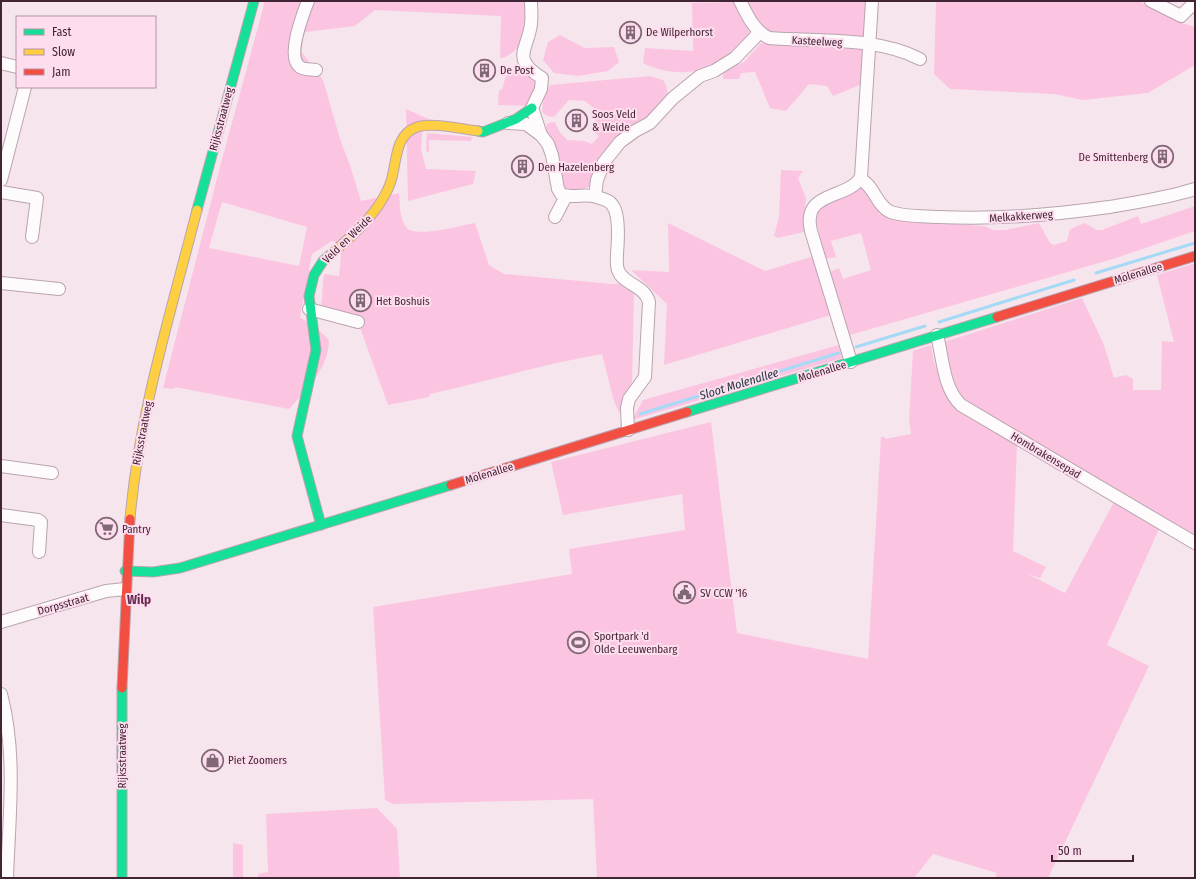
<svg xmlns="http://www.w3.org/2000/svg" width="1196" height="879" font-family="'Fira Sans Condensed',sans-serif">
	<rect width="100%" height="100%" fill="#f7e5ee"/>
	<!-- green -->
	<g fill="#fbc5e2" fill-rule="evenodd">
		<path d="M265,1h262c-1,11 -1,30 -5,40 -3,7 -14,17 -22,17l1,-42 -126,-6 -20,16 -50,6 -5,10v8l23,30 18,62 9,23 11,36 38,-8c1,10 0,25 7,34 9,12 55,-2 69,-4l14,42 15,9 108,10 13,-1 9,12 -2,90 -13,28 -6,-15 -11,-44c-58,10 -114,27 -172,40l-1,3 -41,8 -29,-80 -13,1 -26,-8 4,-44 15,2 2,-21 -2,-12 -7,-2 -20,13 -12,63 21,15 8,8c0,28 -23,50 -40,69l-114,-22 -1,2 -11,-1 58,-225zM222,202l85,25 -8,39 -90,-18z"/>
		<path d="M743,1h123l-1,38 -87,-4 -14,-4z"/>
		<path d="M936,1h203l31,15 9,6 16,5v38l-47,28 -65,7 -29,-6 -104,-5 -16,-15z"/>
		<path d="M735,2l15,32c-7,7 -13,17 -21,23 -26,18 -58,20 -86,6l2,-15 48,3 -1,-48z"/>
		<path d="M560,35l25,13 29,-1 5,15 -11,9 -30,5 -24,-3 -11,-13 5,-18z"/>
		<path d="M761,43l104,7 -3,34 -29,12 -6,-10 -18,-2 -23,27 -16,-3 -15,-36 -14,1 -2,6h-16l1,-8 20,-9z"/>
		<path d="M516,70h13c9,16 9,21 -1,36l-30,-1 1,-14 3,-2 4,-13z"/>
		<path d="M650,76l13,4 3,5 2,11 -20,25 -18,8 -37,55 -14,9 -14,-3 -4,-4 -13,-51 -3,-6 3,-6 7,-1 4,9 8,9 17,1 8,3 7,-8 -6,-4 2,-3 1,-19 -11,-9 -16,-1 -15,17 -7,-1 -5,-4 2,-18 6,-9z"/>
		<path d="M406,109l27,12 -11,12 -1,17 5,19 50,2 -3,13 -65,17z"/>
		<path d="M427,133l45,4 -1,4 -42,-1v12l-3,-1z"/>
		<path d="M781,170l22,1 -5,7 8,20 -2,18 4,15 -30,7 -4,-2 5,-19z"/>
		<path d="M865,185l15,14 -1,15 58,9 48,3 8,4h12l34,-7 11,20 4,2 13,-4 3,-12 15,-6 12,7h5l36,-14 3,8 54,-18v25l-82,28 -263,76 -20,-63 9,-4 4,11 28,-9 -10,-37 -30,8 5,16 -11,2 -9,-40 3,-11z"/>
		<path d="M668,223l97,48 49,-15 17,59 -167,50 3,-61 -36,-34 38,2z"/>
		<path d="M1195,263v278l-225,-137 -14,-13 -12,-49 138,-44 22,47 10,33 12,-3 7,4v11h28l1,-49 12,1 -17,-67z"/>
		<path d="M839,345l3,13 -210,62 11,-20z"/>
		<path d="M931,345l3,17 14,37 18,16 51,30 -4,106 33,16 -6,11 -12,-4 37,19 49,-91 45,27 -52,116 42,21 -101,212h-53l2,-5 -64,-19 -19,24h-317l-4,-79 -200,5 -8,-4 -12,-193 199,-33 -3,-25 116,-19 -3,-36 -119,21 -12,-53 160,-40 26,211 131,26 13,-222h4v2l26,-5 -2,-15 4,-68z"/>
		<path d="M377,808l20,21 3,49h-142v-4l10,-2 -2,-58z"/>
		<path d="M233,843l10,2v33h-10z"/>
	</g>
	<g fill="none" stroke-linecap="round" stroke-linejoin="round">
		<!-- stream -->
		<g stroke="#a4daf5" stroke-width="3">
			<path d="M1096,273l99,-30"/>
			<path d="M939,322l135,-42"/>
			<path d="M856,347l69,-21"/>
			<path d="M640,414l199,-61"/>
		</g>
		<defs>
			<g id="street">
				<path d="M308,1c-5,13 -22,56 -8,66 4,3 11,2 16,3"/>
				<path d="M531,1c0,7 1,15 0,23 -3,26 -21,34 11,54l-1,11 -9,19 9,27 7,9 4,11 6,34 3,5c11,5 24,-1 36,3 6,2 13,3 16,9 7,10 5,36 4,48 0,5 -1,11 1,16 5,15 27,15 31,32l-4,75 -16,22 -2,9 1,22"/>
				<path d="M740,1c8,15 13,29 29,37 49,4 106,-2 151,21"/>
				<path d="M1151,1l30,15 14,-14"/>
				<path d="M1,63l16,4"/>
				<path d="M508,123l18,1 15,11"/>
				<path d="M860,179c14,6 17,28 31,33 14,5 33,4 48,5 58,3 113,-2 170,-10 29,-5 58,-9 86,-18"/>
				<path d="M1,180l24,-93"/>
				<path d="M1,192l36,6 -5,39"/>
				<path d="M595,196l2,-16 7,-18 16,-20 15,-11 15,-8 23,-25 27,-22 14,-5 21,-13 24,-25"/>
				<path d="M555,217l11,-21"/>
				<path d="M1,283l58,6"/>
				<path d="M309,309l49,13"/>
				<path d="M937,335c6,23 6,53 24,70l234,138"/>
				<path d="M851,362l-40,-131c-10,-41 37,-31 50,-54l11,-176"/>
				<path d="M1,466l51,7"/>
				<path d="M1,515l37,5 3,2 -2,30"/>
				<path d="M1,622l105,-31 19,-2"/>
				<path d="M1,694c16,60 8,123 6,184"/>
			</g>
			<g id="fast">
				<path d="M478,131l5,1 33,-13 16,-11"/>
				<path d="M197,210l57,-209"/>
				<path d="M687,412l310,-95"/>
				<path d="M321,525l-24,-89 19,-86 -7,-54 5,-21 9,-14 7,-6"/>
				<path d="M125,571l28,1 27,-4 271,-83"/>
				<path d="M122,878v-190"/>
			</g>
			<g id="slow">
				<path d="M330,255c19,-17 38,-32 52,-55 3,-5 7,-12 9,-19 6,-18 3,-46 26,-54 15,-5 45,2 61,4"/>
				<path d="M130,519c9,-106 41,-207 67,-309"/>
			</g>
			<g id="jam">
				<path d="M997,317l198,-61"/>
				<path d="M451,485l236,-73"/>
				<path d="M122,688l8,-169"/>
			</g>
		</defs>
		<!-- street casing -->
		<use href="#street" stroke="#b9a4af" stroke-width="14"/>
		<!-- fast casing -->
		<use href="#fast" stroke="#b9a4af" stroke-width="11"/>
		<!-- slow casing -->
		<use href="#slow" stroke="#b9a4af" stroke-width="11"/>
		<!-- jam casing -->
		<use href="#jam" stroke="#b9a4af" stroke-width="11"/>
		<!-- street -->
		<use href="#street" stroke="#fefbfc" stroke-width="12"/>
		<!-- fast -->
		<use href="#fast" stroke="#16e098" stroke-width="9"/>
		<!-- slow -->
		<use href="#slow" stroke="#ffcf43" stroke-width="9"/>
		<!-- jam -->
		<use href="#jam" stroke="#f24e42" stroke-width="9"/>
	</g>
	<!-- icons -->
	<defs>
		<symbol id="building-ring" viewBox="-11 -11 22 22"><circle r="9.5" fill="#fedeee" stroke="#816876" stroke-width="1.5"/><path d="M-4-6H4V6H1V3H-1V6H-4ZM-2.5-4.3h1.7v1.8h-1.7ZM.8-4.3h1.7v1.8H.8ZM-2.5-1h1.7V.8h-1.7ZM.8-1h1.7V.8H.8Z" fill="#816876"/></symbol>
		<symbol id="supermarket-ring" viewBox="-11 -11 22 22"><circle r="9.5" fill="#fedeee" stroke="#816876" stroke-width="1.5"/><path d="M-6-5.5h2.5l.6 2H6L4.5 2H-2.5L-4.4-4H-6ZM-1.5 3.2a1.3 1.3 0 1 0 .1 0ZM3 3.2a1.3 1.3 0 1 0 .1 0Z" fill="#816876"/></symbol>
		<symbol id="civic-ring" viewBox="-11 -11 22 22"><circle r="9.5" fill="#fedeee" stroke="#816876" stroke-width="1.5"/><path d="M-.6-6.5H3V-4.5H.6V-3L4-1V1h2V6H-6V1h2V-1L-.6-3ZM-1.2 2.5V6h2.4V2.5Z" fill="#816876"/></symbol>
		<symbol id="stadium-ring" viewBox="-11 -11 22 22"><circle r="9.5" fill="#fedeee" stroke="#816876" stroke-width="1.5"/><path d="M0-5a6.5 5 0 1 0 0 10a6.5 5 0 1 0 0-10ZM-3.5-1.8h7v3.6h-7Z" fill="#816876"/></symbol>
		<symbol id="shop-ring" viewBox="-11 -11 22 22"><circle r="9.5" fill="#fedeee" stroke="#816876" stroke-width="1.5"/><path d="M-5-2.5h2.3a2.7 3.5 0 0 1 5.4 0H5L5.5 6h-11ZM-1.5-2.5h3a1.5 2.3 0 0 0-3 0Z" fill="#816876"/></symbol>
	</defs>
	<g fill-rule="evenodd">
		<use href="#building-ring" x="618" y="20" width="25" height="25"/>
		<use href="#building-ring" x="472" y="58" width="25" height="25"/>
		<use href="#building-ring" x="564" y="108" width="25" height="25"/>
		<use href="#building-ring" x="1150" y="144" width="25" height="25"/>
		<use href="#building-ring" x="510" y="154" width="25" height="25"/>
		<use href="#building-ring" x="348" y="288" width="25" height="25"/>
		<use href="#supermarket-ring" x="94" y="516" width="25" height="25"/>
		<use href="#civic-ring" x="672" y="580" width="25" height="25"/>
		<use href="#stadium-ring" x="566" y="630" width="25" height="25"/>
		<use href="#shop-ring" x="200" y="748" width="25" height="25"/>
	</g>
	<g text-anchor="middle" stroke-width="4" stroke-linejoin="round" paint-order="stroke">
		<!-- poi labels -->
		<g font-size="11" fill="#422535" stroke="#fedeee" text-anchor="start">
			<text x="646" y="36">De Wilperhorst</text>
			<text x="500" y="74">De Post</text>
			<text x="592" y="118">Soos Veld<tspan x="592" dy="13">&amp; Weide</tspan></text>
			<text x="1148" y="161" text-anchor="end">De Smittenberg</text>
			<text x="538" y="171">Den Hazelenberg</text>
			<text x="376" y="305">Het Boshuis</text>
			<text x="122" y="533">Pantry</text>
			<text x="700" y="597">SV CCW '16</text>
			<text x="594" y="640">Sportpark 'd<tspan x="594" dy="13">Olde Leeuwenbarg</tspan></text>
			<text x="228" y="764">Piet Zoomers</text>
		</g>
		<!-- street labels -->
		<g font-size="11" fill="#422535" stroke="#fedeee">
			<text transform="translate(817 41) rotate(3)" y="4">Kasteelweg</text>
			<text transform="translate(221 119) rotate(-75)" y="4">Rijksstraatweg</text>
			<text transform="translate(1021 216) rotate(-4)" y="4">Melkakkerweg</text>
			<text transform="translate(347 239) rotate(-44)" y="4">Veld en Weide</text>
			<text transform="translate(1138 273) rotate(-17)" y="4">Molenallee</text>
			<text transform="translate(822 371) rotate(-17)" y="4">Molenallee</text>
			<text transform="translate(142 433) rotate(-79)" y="4">Rijksstraatweg</text>
			<text transform="translate(1046 455) rotate(31)" y="4">Hombrakensepad</text>
			<text transform="translate(489 473) rotate(-17)" y="4">Molenallee</text>
			<text transform="translate(63 604) rotate(-16)" y="4">Dorpsstraat</text>
			<text transform="translate(122 756) rotate(-90)" y="4">Rijksstraatweg</text>
		</g>
		<!-- water labels -->
		<g font-size="12" font-style="italic" fill="#16313b" stroke="#fedeee">
			<text transform="translate(739 384) rotate(-17)" y="4">Sloot Molenallee</text>
		</g>
		<!-- quarter labels -->
		<g font-size="13" font-weight="bold" fill="#68294f" stroke="#fedeee">
			<text x="139" y="604">Wilp</text>
		</g>
	</g>
	<!-- border -->
	<rect width="1196" height="879" fill="none" stroke="#422535" stroke-width="4"/>
	<!-- legend -->
	<rect x="16" y="16" width="140" height="72" fill="#fedeee" stroke="#b394a4"/>
	<rect x="24" y="29" width="20" height="6" fill="#16e098" stroke="#b394a4"/>
	<text x="52" y="36" font-size="12" fill="#422535">Fast</text>
	<rect x="24" y="49" width="20" height="6" fill="#ffcf43" stroke="#b394a4"/>
	<text x="52" y="56" font-size="12" fill="#422535">Slow</text>
	<rect x="24" y="69" width="20" height="6" fill="#f24e42" stroke="#b394a4"/>
	<text x="52" y="76" font-size="12" fill="#422535">Jam</text>
	<!-- scale -->
	<path d="M1052 855v6h81v-6" fill="none" stroke="#422535" stroke-width="2"/>
	<text x="1058" y="855" font-size="12" fill="#422535" stroke="#fedeee" stroke-width="3" paint-order="stroke">50 m</text>
</svg>
